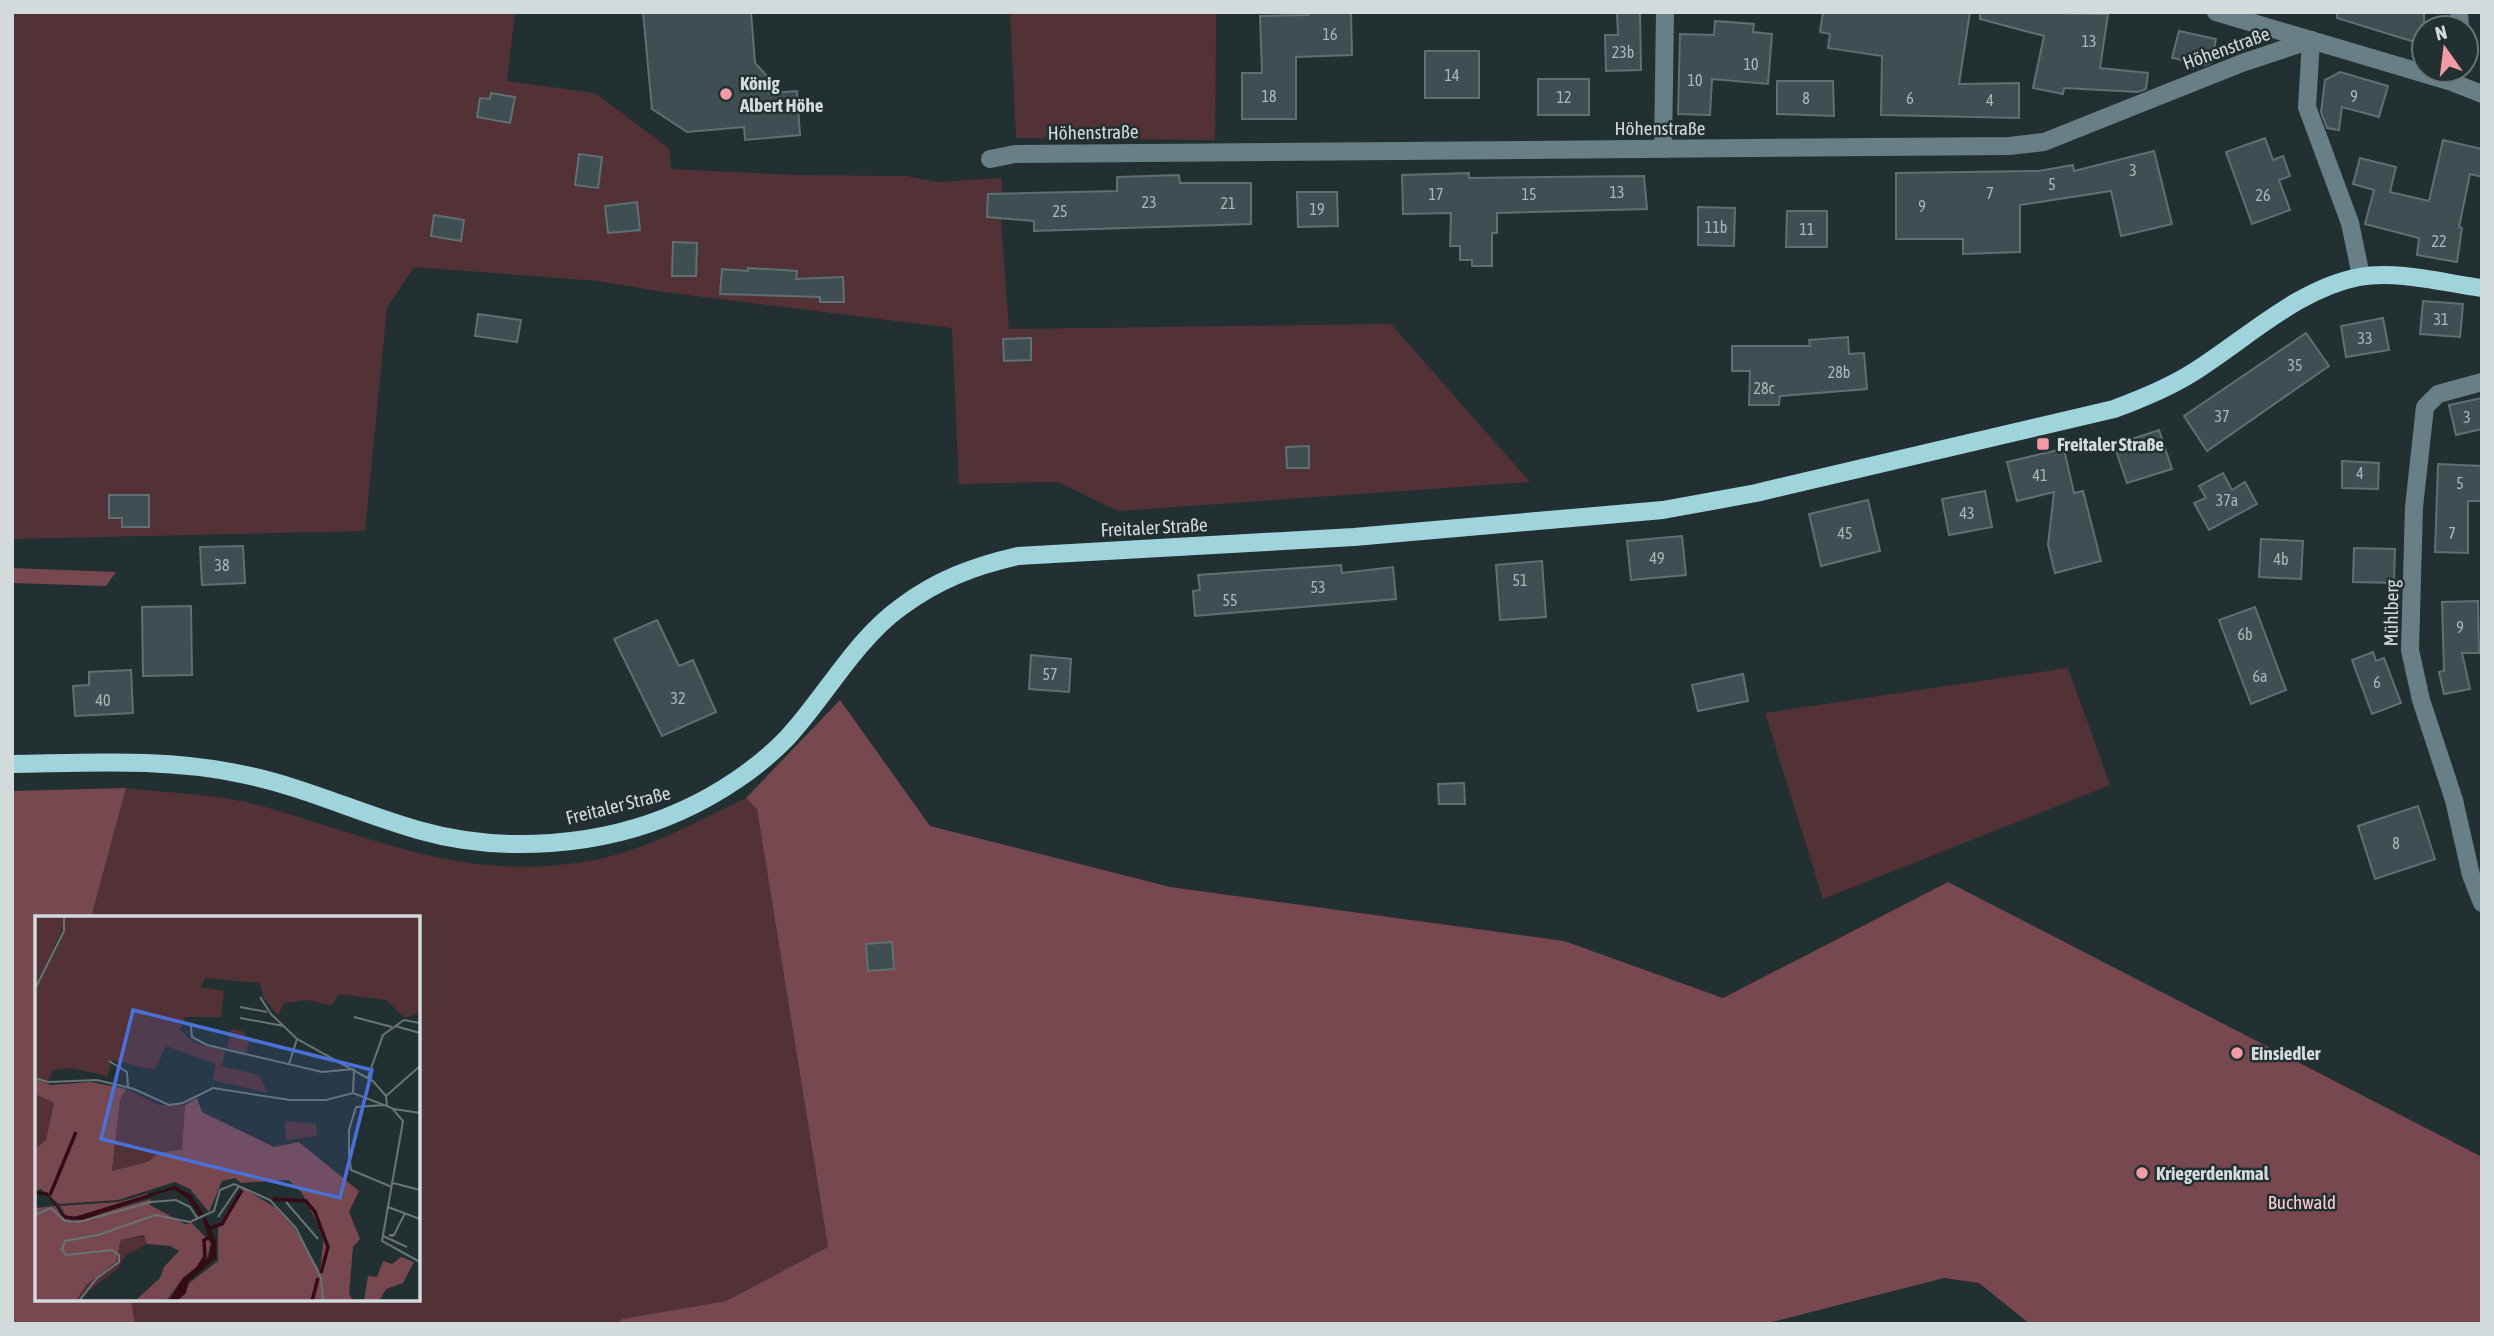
<svg xmlns="http://www.w3.org/2000/svg" width="2494" height="1336" font-family="'Asap Condensed',sans-serif">
	<rect width="100%" height="100%" fill="#233032"/>
	<!-- green -->
	<g fill="#533237">
		<path d="M12,12h503l-8,69 88,12 75,56 1,20 124,6 111,1 32,6 64,-4 -1,42 8,109 382,-5 139,158 -412,29 -60,-29 -99,2 -7,-156 -288,-36 -66,-11 -184,-14 -27,41 -22,223 -353,8z"/>
		<path d="M1010,12h206l-1,128 -199,-2z"/>
		<path d="M2068,668l42,117 -287,114 -58,-186z"/>
		<path d="M126,788c41,5 92,6 132,17 116,32 204,78 331,56 56,-10 107,-39 157,-63l11,11 71,438 -102,54 -104,18 -4,5h-483l-4,-25h287v-381h-327z"/>
	</g>
	<!-- forest -->
	<g fill="#77484f">
		<path d="M12,568l104,4 -10,14 -94,-3z"/>
		<path d="M840,700l90,126 240,61 394,54 159,57 225,-116 534,275v167h-452l-51,-41 -35,-5 -180,46h-1146l4,-5 104,-18 102,-54 -71,-438 -11,-11z"/>
		<path d="M126,788l-35,130h-54v381h94l4,25h-123v-533z"/>
	</g>
	<!-- building -->
	<g fill="#3f4e50" stroke="#606f72" stroke-width="2">
		<path d="M643,12h108l4,51 13,14 1,16 28,-2 3,44 -55,5 -1,-13 -57,5 -35,-23z"/>
		<path d="M1308,12h43l1,43 -56,2v62h-54v-46h20l-2,-57 48,-1z"/>
		<path d="M1617,12h23l1,58 -35,1 -1,-36h13z"/>
		<path d="M1823,12h147l-11,72 60,-1v35l-138,-3 1,-59 -54,-8 2,-14 -10,-2z"/>
		<path d="M1980,12l128,2 -8,54 48,5 -2,16 -8,3 -74,-4 -1,6 -30,-6 11,-52 -64,-17z"/>
		<path d="M2337,12h87v33l-87,-27z"/>
		<path d="M1715,21l39,3 -1,8 19,2 -4,50 -56,-5 -2,36 -32,-1 2,-80 34,1z"/>
		<path d="M2179,31l37,8 -5,24 -5,2 -34,-7z"/>
		<rect x="1425" y="51" width="54" height="47"/>
		<path d="M2340,72l48,14 -9,31 -37,-10 -3,23 -12,-2 -6,-16 4,-32z"/>
		<rect x="1538" y="79" width="51" height="36"/>
		<path d="M1777,81h56l1,35 -57,-2z"/>
		<path d="M491,93l24,4 -5,26 -33,-6 3,-19 10,1z"/>
		<path d="M2265,138l8,22 10,-4 7,20 -11,4 11,30 -38,14 -26,-72z"/>
		<path d="M2443,140l39,9v28l-12,-3 -11,53 3,1 -5,34 -40,-7 2,-17 -54,-14 9,-34 -21,-6 7,-26 36,9 -6,25 39,9z"/>
		<path d="M2154,151l18,73 -51,12 -10,-45 -91,14v47l-57,2v-15h-67v-66l143,-2 34,-6 1,6z"/>
		<path d="M579,154l23,3 -4,31 -23,-3z"/>
		<path d="M1469,173v5l175,-2 3,33 -150,4v20h-5v33h-20v-6h-12v-14h-10l1,-33 -48,1 -1,-39z"/>
		<path d="M1179,175l1,8h71v41l-217,7v-10l-47,-4 1,-23 129,-3v-14z"/>
		<path d="M1297,192h40l1,34 -40,1z"/>
		<path d="M637,202l3,28 -32,3 -3,-27z"/>
		<path d="M1698,207l37,1 -1,38 -36,-1z"/>
		<path d="M1787,211h40v36h-41z"/>
		<path d="M434,215l30,5 -3,21 -30,-5z"/>
		<path d="M673,242l24,1 -1,33h-24z"/>
		<path d="M748,268l49,3 -1,8 47,-2 1,25h-24v-5l-100,-3 2,-25 26,2z"/>
		<path d="M2423,301l40,3 -3,33 -40,-3z"/>
		<path d="M478,314l43,6 -4,22 -42,-6z"/>
		<path d="M2383,318l6,32 -43,7 -5,-31z"/>
		<path d="M2306,333l23,33 -122,85 -23,-35z"/>
		<path d="M1848,337l1,17 15,-1 3,36 -87,7 -1,9h-30l1,-34h-18v-25h78l-1,-6z"/>
		<path d="M1031,338v22l-27,1 -1,-22z"/>
		<path d="M2482,398v31l-26,6 -7,-30z"/>
		<path d="M2159,430l13,39 -45,14 -13,-38z"/>
		<path d="M2059,441h3l12,52 9,-2 18,70 -46,12 -7,-28 6,-53 -37,9 -10,-39 51,-12z"/>
		<path d="M1309,446v22h-22l-1,-21z"/>
		<path d="M2342,461l37,2 -1,26 -36,-1z"/>
		<path d="M2438,464l44,2v35h-14v52l-33,-1z"/>
		<path d="M2223,473l9,17 13,-8 12,22 -48,26 -15,-27 12,-5 -7,-12z"/>
		<path d="M1985,491l7,36 -43,8 -7,-36z"/>
		<path d="M109,495h40v32h-27v-9h-13z"/>
		<path d="M1868,500l12,51 -59,15 -12,-52z"/>
		<path d="M1682,536l4,39 -55,5 -4,-39z"/>
		<path d="M2261,539l42,2 -2,38 -42,-2z"/>
		<path d="M243,546l2,37 -43,2 -2,-38z"/>
		<path d="M2354,548l41,1 -1,34 -41,-1z"/>
		<path d="M1542,561l4,56 -46,3 -4,-55z"/>
		<path d="M1341,565l1,8 51,-6 3,32 -201,17 -2,-25 7,-1 -2,-15z"/>
		<path d="M2478,601l1,52h-17l8,36 -26,5 -5,-22 5,-1 -2,-69z"/>
		<path d="M191,606l1,69 -49,1 -1,-69z"/>
		<path d="M2255,607l31,83 -35,14 -32,-84z"/>
		<path d="M657,620l22,46 14,-6 23,52 -54,24 -48,-97z"/>
		<path d="M2373,652l3,9 8,-3 17,45 -29,11 -20,-54z"/>
		<path d="M1031,655l40,4 -2,33 -40,-3z"/>
		<path d="M131,670l2,43 -58,3 -2,-30 16,-1v-13z"/>
		<path d="M1743,674l5,27 -50,10 -6,-26z"/>
		<path d="M1464,783l1,21h-26l-1,-20z"/>
		<path d="M2418,806l17,53 -60,20 -17,-53z"/>
		<path d="M892,942l2,27 -26,2 -2,-27z"/>
	</g>
	<g fill="none" stroke-linecap="round" stroke-linejoin="round">
		<!-- minor -->
		<g stroke="#688085" stroke-width="18">
			<path d="M2216,12l233,69 33,13"/>
			<path d="M2459,12l1,16"/>
			<path d="M2311,40l-4,67 43,116 11,53"/>
			<path d="M1663,149l2,-137"/>
			<path d="M990,159l25,-5 994,-8 35,-4 198,-79 69,-23"/>
			<path d="M2482,382l-44,12 -13,13 -11,100 -4,143 11,50 33,100 17,75 11,28"/>
		</g>
		<!-- major -->
		<path stroke="#a0d4dd" stroke-width="18" d="M12,764c77,-1 154,-6 229,10 61,12 117,39 177,56 84,24 183,17 263,-19 38,-17 77,-43 106,-73 39,-42 67,-97 114,-131 36,-27 73,-41 117,-51l336,-19 309,-27 93,-17 358,-84c27,-10 54,-21 78,-36 53,-33 105,-84 167,-96 38,-7 85,6 123,11"/>
	</g>
	<!-- markers -->
	<g fill="#f49aa6" stroke="#233032" stroke-width="2.5">
		<circle cx="726" cy="94" r="7"/>
		<rect x="2036" y="437" width="14" height="14" rx="3.5"/>
		<circle cx="2237" cy="1053" r="7"/>
		<circle cx="2142" cy="1173" r="7"/>
	</g>
	<g text-anchor="middle" stroke-width="5" stroke-linejoin="round" paint-order="stroke">
		<!-- number labels -->
		<g font-size="16" fill="#adb7b9">
			<text x="1330" y="40">16</text>
			<text x="2089" y="47">13</text>
			<text x="1623" y="58">23b</text>
			<text x="1751" y="70">10</text>
			<text x="1452" y="81">14</text>
			<text x="1695" y="86">10</text>
			<text x="1269" y="102">18</text>
			<text x="2354" y="102">9</text>
			<text x="1564" y="103">12</text>
			<text x="1806" y="104">8</text>
			<text x="1910" y="104">6</text>
			<text x="1990" y="106">4</text>
			<text x="2133" y="176">3</text>
			<text x="2052" y="190">5</text>
			<text x="1617" y="198">13</text>
			<text x="1990" y="199">7</text>
			<text x="1436" y="200">17</text>
			<text x="1529" y="200">15</text>
			<text x="2263" y="201">26</text>
			<text x="1149" y="208">23</text>
			<text x="1228" y="209">21</text>
			<text x="1922" y="212">9</text>
			<text x="1317" y="215">19</text>
			<text x="1060" y="217">25</text>
			<text x="1716" y="233">11b</text>
			<text x="1807" y="235">11</text>
			<text x="2439" y="247">22</text>
			<text x="2441" y="325">31</text>
			<text x="2365" y="344">33</text>
			<text x="2295" y="371">35</text>
			<text x="1839" y="378">28b</text>
			<text x="1764" y="394">28c</text>
			<text x="2222" y="422">37</text>
			<text x="2467" y="423">3</text>
			<text x="2360" y="479">4</text>
			<text x="2040" y="481">41</text>
			<text x="2460" y="489">5</text>
			<text x="2227" y="506">37a</text>
			<text x="1967" y="519">43</text>
			<text x="1845" y="539">45</text>
			<text x="2452" y="539">7</text>
			<text x="1657" y="564">49</text>
			<text x="2281" y="565">4b</text>
			<text x="222" y="571">38</text>
			<text x="1520" y="586">51</text>
			<text x="1318" y="593">53</text>
			<text x="1230" y="606">55</text>
			<text x="2460" y="633">9</text>
			<text x="2245" y="640">6b</text>
			<text x="1050" y="680">57</text>
			<text x="2260" y="682">6a</text>
			<text x="2377" y="688">6</text>
			<text x="678" y="704">32</text>
			<text x="103" y="706">40</text>
			<text x="2396" y="849">8</text>
		</g>
		<!-- street labels -->
		<g font-size="19" fill="#d2dadc" stroke="#233032">
			<text transform="translate(2226 48) rotate(-20)" y="7">Höhenstraße</text>
			<text x="1660" y="135">Höhenstraße</text>
			<text transform="translate(1093 132) rotate(-1)" y="7">Höhenstraße</text>
			<text transform="translate(1154 527) rotate(-3)" y="7">Freitaler Straße</text>
			<text transform="translate(2391 613) rotate(-89)" y="7">Mühlberg</text>
			<text transform="translate(618 805) rotate(-14)" y="7">Freitaler Straße</text>
		</g>
		<!-- poi labels -->
		<g font-size="19" font-weight="bold" fill="#d2dadc" stroke="#233032" text-anchor="start">
			<text x="740" y="90">König<tspan x="740" dy="22">Albert Höhe</tspan></text>
			<text x="2057" y="451">Freitaler Straße</text>
			<text x="2251" y="1060">Einsiedler</text>
			<text x="2156" y="1180">Kriegerdenkmal</text>
		</g>
		<!-- park labels -->
		<g font-size="19" fill="#feccd2" stroke="#233032">
			<text x="2302" y="1209">Buchwald</text>
		</g>
	</g>
	<!-- overview -->
	<g transform="translate(35 916)">
		<rect width="385" height="385" fill="#233032"/>
		<path d="M0,0h27l2,10 -29,61zM30,0h355v97l-15,5 -19,-18 -47,-6 -8,11 -24,-5 -23,3 -6,12 -15,-18 -3,-14 -55,-5 -4,9 23,4 -3,26h-36l-5,13 14,13 31,8 -3,15 37,9 9,18 -55,-13 3,-16 -50,-18 -11,24 -44,-10 -3,16 -38,-8 -17,2 -5,11 -13,-4v-86l30,-60zM196,113l14,3 -1,5 6,2 -4,14 -19,-5zM91,173l33,16h26l-3,45 -21,2 -14,10 -35,9 8,-71zM0,178l19,9 -8,37 -11,9zM250,205l31,3 1,12 -31,4zM112,320v8l-21,11 -9,14 -41,32 10,-16 30,-23 5,-22z" fill="#533237"/>
		<path d="M0,163l16,6 40,-3 35,7 -6,11 -8,71 35,-9 14,-10 21,-2 3,-45 12,-7 5,14 72,35 25,-5 60,49 -10,21 11,27 -7,8 -4,47 4,7h-176l11,-17 30,-23v-34l24,-40 34,21 18,20 26,43 4,-35 -22,-43 -13,-13 -48,3 -6,-5 -13,3 -13,31 -19,-23 -15,-7 -57,18 -59,4 -18,-15 -6,2v-42l11,-9 8,-37 -19,-9zM114,277l-13,9 -52,15 -18,-1 -6,-10 59,-4zM116,283l-1,6 35,19 7,-1 19,20 -5,19 -23,16 -17,23h-31l25,-23 4,-11 15,-16 -9,-5 -23,-2 -3,-9 -23,5 -5,22 -30,23 -10,16h-41v-93l21,-2 5,10 12,5zM366,341l13,5 -11,21 -17,6 -7,12h-15l4,-25 9,1 6,-16 9,3z" fill="#77484f"/>
		<path d="M140,270l16,9 13,19 -5,2 -12,-18 -14,-9 -90,31 -18,-1 -17,-23 -13,-2v-3l12,1 17,23 10,2zM171,301l10,24v17l-27,23 -3,12 -9,8h-8l14,-23 26,-21 2,-13 -9,-25z" fill="#350c15"/>
		<path fill="none" stroke="#350c15" stroke-width="3.5" d="M15,279l26,-63M238,283l33,2 9,11 13,35 -7,26M175,312l12,-4 20,-34M160,356l10,-15 -1,-17 7,-3M277,385l6,-23"/>
		<path fill="none" stroke="#697476" stroke-width="2" d="M0,73l29,-58v-15M225,81l11,17 26,25 76,42 13,15 1,10M205,91l27,5M319,101l38,10M205,102l44,8M156,110l1,11 15,8 115,27 32,-3M360,110l25,7M74,145l18,11 1,15M254,148l8,-25M333,161l15,-42 21,-15 16,3M0,162l13,4 49,-2 37,9 35,16 14,-2 30,-15 77,12h36l27,-7 39,15 11,13 -21,120 38,21M318,177l1,-24M351,180l34,-30M349,189l-28,2 -7,23v23l2,17 41,17M359,193l26,4M358,267l27,7M251,286l32,37M353,291l32,12M0,299l16,-7 14,13 14,1 72,-20 25,-2 14,7 8,12M183,301l21,-31M359,319h-5l3,1 2,-1 11,-22M348,320l24,11M44,385l18,-23 22,-16v-7l-7,-5 -46,5 -4,-6 3,-8 33,-6 57,-20 35,7 24,-11 6,-21 14,-6 36,16 26,28 25,50 2,23"/>
		<path fill="#4a71d9" fill-opacity="0.15" stroke="#4a71d9" stroke-width="3.5" d="M98,94l239,60 -32,128 -239,-59z"/>
		<rect width="385" height="385" fill="none" stroke="#d2dadc" stroke-width="3.5"/>
	</g>
	<!-- border -->
	<rect width="2494" height="1336" fill="none" stroke="#d2dadc" stroke-width="28"/>
	<!-- north arrow -->
	<g transform="translate(2445 49) rotate(346)"><circle r="33" fill="#233032" stroke="#697476" stroke-width="2"/>
	<path d="M0-5L12 26L0 18L-12 26Z" fill="#f49aa6"/>
	<text y="-10" font-size="19" font-weight="bold" text-anchor="middle" fill="#d2dadc">N</text>
	</g>
</svg>
